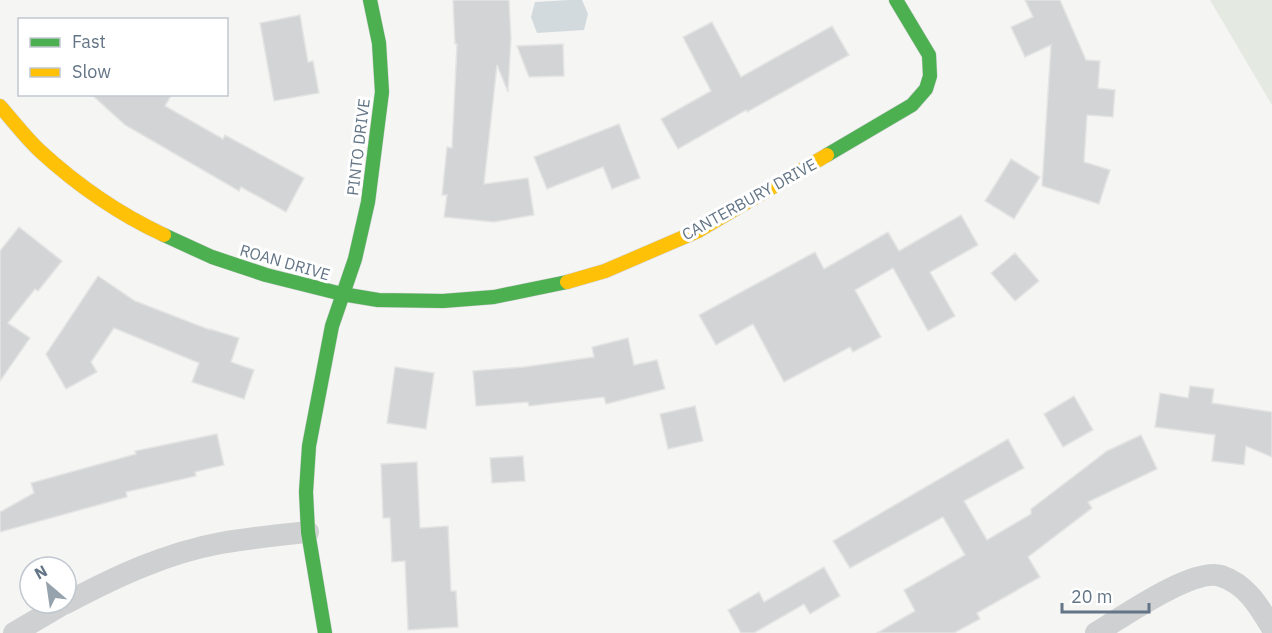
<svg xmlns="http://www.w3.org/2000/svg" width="1272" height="633" font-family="'IBM Plex Sans',sans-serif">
	<rect width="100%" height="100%" fill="#f5f5f4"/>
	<!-- green -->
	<path fill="#e4e9e2" d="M1210,0h62v105z"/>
	<!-- water -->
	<path fill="#d3dade" d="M569,0h13l6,14 -4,16 -47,3 -6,-16 4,-15z"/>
	<!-- building -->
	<g fill="#d3d4d5" stroke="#e4e4e4" stroke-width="1.5">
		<path d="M453,0h56l2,38 -3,54 -11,-27 -13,119 44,-6 6,37 -40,7 -50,-5 3,-22h-5l5,-48 5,1 5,-104h-2z"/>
		<path d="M1025,0h35l26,60 14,1 -2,27 17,2 -2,27 -26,-2 -3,47 26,8 -11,34 -57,-18 9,-141 -26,12 -14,-30 22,-10z"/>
		<path d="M300,15l8,47 5,-1 6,32 -45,8 -14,-78z"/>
		<path d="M712,22l29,55 91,-51 17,29 -102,57 -1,-2 -68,39 -17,-30 50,-28 -28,-54z"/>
		<path d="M563,44l1,32 -35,1 -12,-31z"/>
		<path d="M91,94h81l-7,12 58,33 2,-4 79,43 -18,34 -45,-25 -2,4 -114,-66z"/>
		<path d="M619,124l21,54 -28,11 -9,-22 -56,22 -13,-32z"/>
		<path d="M1011,159l29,18 -26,42 -29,-18z"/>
		<path d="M961,215l17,30 -48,27 25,44 -27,15 -35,-63 -38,22 26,47 -28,15 -3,-5 -66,35 -31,-58 -37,21 -17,-30 116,-63 9,17 64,-37 11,19z"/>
		<path d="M19,227l43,34 -24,30 -3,-2 -27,34 22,15 -30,43v-130z"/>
		<path d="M1015,253l24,28 -24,20 -24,-28z"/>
		<path d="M98,276l37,25 75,29v-1l29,9 -8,24 23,8 -10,29 -52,-17 7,-19 -85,-35 -23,34 6,10 -31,17 -20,-35z"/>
		<path d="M628,338l6,27 23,-5 8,29 -59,15 -2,-7 -75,9 -1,-4 -52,4 -3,-35 51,-4 70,-10 -2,-10z"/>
		<path d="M395,367l39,6 -8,56 -39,-6z"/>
		<path d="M1190,386l24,3 -2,14 60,9v45l-26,-11 -2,19 -32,-4 3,-26 -60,-8 5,-34 28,5z"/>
		<path d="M1074,396l19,34 -30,17 -19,-33z"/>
		<path d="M695,406l8,35 -35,8 -8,-35z"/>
		<path d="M217,434l7,31 -29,7 1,4 -70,16 1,5 -127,35v-20l34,-19 -3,-10 105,-29 -1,-3z"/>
		<path d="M1141,435l16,34 -69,33 4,6 -64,49 12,20 -63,36 3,6 -26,14h-77l38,-22 -11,-21 61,-35 -22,-38 -93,51 -17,-27 175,-102 16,29 -60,33 23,39 44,-26v-5l76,-58z"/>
		<path d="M523,456l2,25 -33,2 -2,-25z"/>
		<path d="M417,462l3,66 28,-2 3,65h5l2,36 -50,3 -3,-69 -13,1 -2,-44h-7l-2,-54z"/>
		<path d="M824,567l16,29 -30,18 -6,-10 -50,29h-13l-13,-23 31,-18 5,10z"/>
	</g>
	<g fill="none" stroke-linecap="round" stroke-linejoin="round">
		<defs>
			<g id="fast">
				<path d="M827,155l85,-50 14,-16 4,-13 -1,-21 -33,-55"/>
				<path d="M164,235l48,22 54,18 76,19 36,6 65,1 51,-4 73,-15"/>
				<path d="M325,633l-17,-101 -2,-40 3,-46 23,-120 23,-67 13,-57 14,-110 -3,-49 -9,-43"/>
			</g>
			<g id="slow">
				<path d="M0,106c13,15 26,32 40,45 37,34 79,63 124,84"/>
				<path d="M567,282l38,-11 93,-40 129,-76"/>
			</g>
		</defs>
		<!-- fast casing -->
		<use href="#fast" stroke="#d0d2d4" stroke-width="15"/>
		<!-- slow casing -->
		<use href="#slow" stroke="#d0d2d4" stroke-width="15"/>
		<!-- street -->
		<g stroke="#cfd0d1" stroke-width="22">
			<path d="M66,603c49,-26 100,-50 155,-60 28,-5 58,-8 87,-11"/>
			<path d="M14,633l51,-30"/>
			<path d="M1096,633c25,-15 97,-66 125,-57 25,8 38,30 51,52"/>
		</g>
		<!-- fast -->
		<use href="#fast" stroke="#4caf50" stroke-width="14"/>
		<!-- slow -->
		<use href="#slow" stroke="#ffc107" stroke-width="14"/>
	</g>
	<g text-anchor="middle" stroke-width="6" stroke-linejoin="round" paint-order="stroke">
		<!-- street labels -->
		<g font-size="16" fill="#637586" stroke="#fff">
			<text transform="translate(358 147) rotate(-83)" y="6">PINTO DRIVE</text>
			<text transform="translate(749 199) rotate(-29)" y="6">CANTERBURY DRIVE</text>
			<text transform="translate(285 262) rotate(16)" y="6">ROAN DRIVE</text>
		</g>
	</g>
	<!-- legend -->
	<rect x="18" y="18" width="210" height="78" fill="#ffffff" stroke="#c1c8cf" stroke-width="1.5"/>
	<rect x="30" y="38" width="30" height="9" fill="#4caf50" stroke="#c1c8cf" stroke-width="1.5"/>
	<text x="72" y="48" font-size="18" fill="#637586">Fast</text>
	<rect x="30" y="68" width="30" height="9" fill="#ffc107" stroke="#c1c8cf" stroke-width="1.5"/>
	<text x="72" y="78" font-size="18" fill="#637586">Slow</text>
	<!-- north arrow -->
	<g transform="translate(48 585) rotate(331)"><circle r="28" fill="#ffffff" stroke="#c1c8cf" stroke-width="1.5"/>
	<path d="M0-4.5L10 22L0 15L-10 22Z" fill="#96a2ac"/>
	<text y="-9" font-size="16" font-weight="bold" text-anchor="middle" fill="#637586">N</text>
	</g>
	<!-- scale -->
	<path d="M1062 603v9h87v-9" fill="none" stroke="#637586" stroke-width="3"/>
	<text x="1071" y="603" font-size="18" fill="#637586" stroke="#ffffff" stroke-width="4.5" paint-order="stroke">20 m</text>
</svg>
